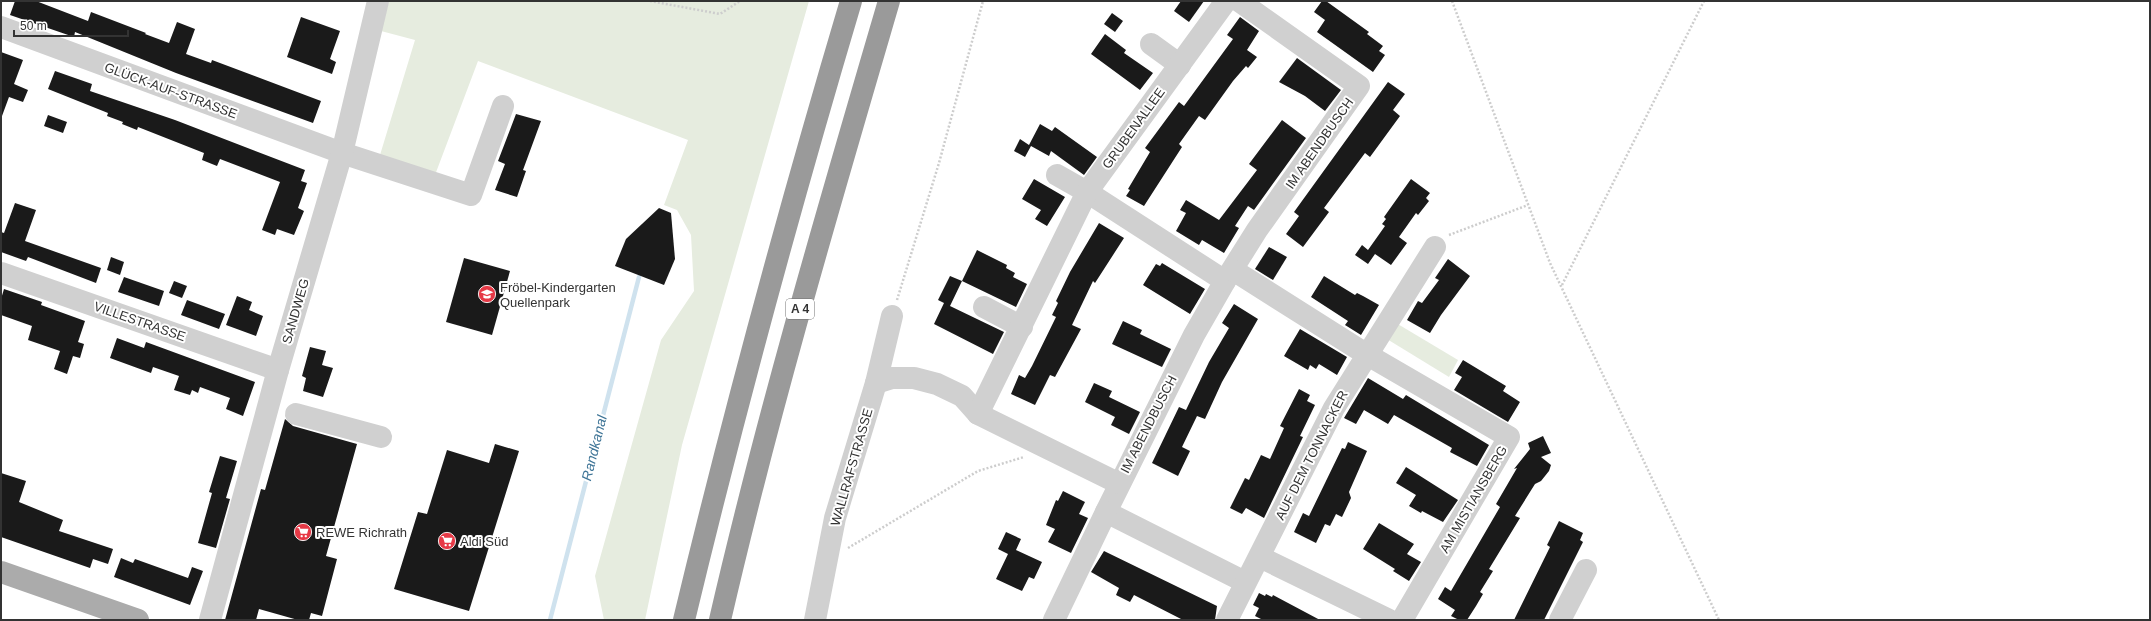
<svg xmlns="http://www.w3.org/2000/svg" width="2151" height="621" font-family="Helvetica,sans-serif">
	<rect width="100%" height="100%" fill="#fff"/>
	<!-- green -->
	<g fill="#e6ecdf">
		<path d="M389,1h420l-127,444 -37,175h-41l-9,-44 66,-236 33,-49 -3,-56 -14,-25 -13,-5 24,-65 -210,-79 -43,114 -55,-20 35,-115 -34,-9z"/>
		<path d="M1391,320l67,40 -9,17 -67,-41z"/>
	</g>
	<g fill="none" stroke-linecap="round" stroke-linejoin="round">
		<!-- stream -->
		<path stroke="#cfe2ee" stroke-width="4.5" d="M550,620l89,-343"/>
	</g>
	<!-- building -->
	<g fill="#1a1a1a">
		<path d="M15,1h21l52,20 3,-9 55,21 -1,1 24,9 8,-21 18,7 -9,25 25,9 1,-3 109,41 -8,22 -137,-50 -101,-41 -1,5 -64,-22z"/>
		<path d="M1181,1h23l-15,21 -15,-11z"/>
		<path d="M1322,1h4l43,31 -2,2 16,12 -4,5 6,4 -12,17 -56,-40 8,-12 -11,-8z"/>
		<path d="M1112,13l11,8 -8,11 -11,-8z"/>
		<path d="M301,17l39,14 -10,28 6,3 -4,12 -45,-17z"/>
		<path d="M1240,17l19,14 -12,19 10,7 -9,11 -2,-2 -13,15 -28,39 -6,-4 -20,28 3,3 -38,59 -18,-10 4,-6 -2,-1 22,-37 -5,-4 34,-46 5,4 49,-67 -6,-4z"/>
		<path d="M1105,34l21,16 -2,3 29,20 -13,17 -49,-36z"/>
		<path d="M1,52l22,8 -9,24 14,6 -5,12 -14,-5 -7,19z"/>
		<path d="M1297,58l44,32 -16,21 -20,-15 -26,-14z"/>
		<path d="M55,71l37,13 -2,7 85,29 130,50 -4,11 6,2 -9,25 6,3 -10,24 -17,-6 -2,6 -13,-5 18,-48 -60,-23 -3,7 -15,-6 2,-7 -66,-26 -1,3 -15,-6 1,-2 -16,-6 1,-3 -60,-24z"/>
		<path d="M1388,82l17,12 -12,16 7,6 -30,41 -5,-4 -41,55 5,4 -26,35 -17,-13 13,-18 -5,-4z"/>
		<path d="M516,114l25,7 -18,49 3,1 -9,26 -22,-7 10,-26 -7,-3z"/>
		<path d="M48,115l19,7 -4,11 -19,-7z"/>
		<path d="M1282,120l24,18 -52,72 -6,-4 -13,20 4,2 -15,25 -22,-13 -3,5 -23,-14 10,-18 -6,-3 6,-10 33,20 38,-50 -8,-6z"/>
		<path d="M1040,124l12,7 3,-4 42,30 -13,18 -33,-24 -2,5 -18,-10 -6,11 -11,-6 6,-12 9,6z"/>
		<path d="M1034,179l31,18 -18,29 -12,-7 6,-9 -19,-11z"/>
		<path d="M1411,179l19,14 -4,5 3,3 -11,14 -2,-2 -17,24 8,6 -16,22 -16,-11 -7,10 -13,-9 7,-10 6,5 17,-24 -3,-2 4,-5 -2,-2z"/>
		<path d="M15,203l21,7 -11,31 76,27 -5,15 -68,-26 -2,4 -25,-9v-20l3,1z"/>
		<path d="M659,208l12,5 4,46 -11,26 -49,-19 11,-27z"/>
		<path d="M1099,223l25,15 -29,45 -2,-2 -21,44 9,4 -26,48 -5,-2 -15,30 -24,-11 8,-19 6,3 7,-12 24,-49 -4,-2 6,-12 -2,-2 14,-29z"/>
		<path d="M1269,247l18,10 -14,23 -18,-11z"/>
		<path d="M977,250l30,15 -1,3 9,5 -2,4 14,7 -11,23 -54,-26z"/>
		<path d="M111,257l13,5 -4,13 -13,-5z"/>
		<path d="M464,258l46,13 -18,64 -46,-13z"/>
		<path d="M1448,259l22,17 -29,39 -11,18 -23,-13 11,-19 4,2 17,-23 -4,-2z"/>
		<path d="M1162,263l43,26 -15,25 -47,-29 13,-21 4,2z"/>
		<path d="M950,276l12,5 -12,25 54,26 -11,22 -59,-30 10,-21 -6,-3z"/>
		<path d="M1324,276l31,19 2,-2 6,3 16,9 -18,30 -16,-10 3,-4 -37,-24z"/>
		<path d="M124,277l40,14 -5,15 -41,-14z"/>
		<path d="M174,281l13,5 -5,12 -13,-5z"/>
		<path d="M4,289l38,13 -1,3 44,16 -7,21 6,2 -4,14 -7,-2 -6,18 -13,-5 6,-18 -32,-11 4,-14 -31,-11v-16z"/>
		<path d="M237,296l15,6 -3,8 14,6 -7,20 -30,-11z"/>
		<path d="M187,300l38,14 -6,15 -38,-14z"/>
		<path d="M1234,304l24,15 -36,63 -17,37 -8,-3 -15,31 8,4 -12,25 -26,-13 27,-56 7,3 23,-48 20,-34 -7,-5z"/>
		<path d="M1123,321l19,9 -2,4 31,15 -9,18 -50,-23z"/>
		<path d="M1300,329l47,28 -10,18 -18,-11 -3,5 -6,-4 -2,5 -24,-14z"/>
		<path d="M117,338l27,10 2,-6 109,40 -12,34 -17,-7 4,-11 -30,-11 -2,6 -6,-3 -2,5 -16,-5 5,-14 -26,-9 -2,6 -41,-15z"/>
		<path d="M310,347l16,4 -4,14 11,3 -10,29 -20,-6 3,-13 -4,-2z"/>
		<path d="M1463,360l43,26 -3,5 17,11 -12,20 -54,-32 8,-13 -7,-4z"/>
		<path d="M1368,378l35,21 3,-4 83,50 -12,21 -27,-14 2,-4 -58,-33 -6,9 -24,-14 -8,14 -12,-6z"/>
		<path d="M1094,383l18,8 -3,6 31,15 -11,22 -18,-9 4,-8 -30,-15z"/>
		<path d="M1299,389l11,6 -3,6 8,4 -15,31 3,1 -39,81 -18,-10 -4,6 -12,-6 15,-30 4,2 12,-25 9,4 14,-31 -4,-2z"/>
		<path d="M285,419l8,7 64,18 -31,112 11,3 -15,57 -11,-3 -2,7h-11l-39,-11 -3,11h-31l36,-131 4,1z"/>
		<path d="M1543,436l8,17 -10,4 10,8 -2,6 -8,10 -6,3 -20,32 5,2 -31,51 4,2 -13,21 3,2 -7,12 -9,14h-8l-8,-4 4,-6 -17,-11 7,-12 6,4 49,-84 -4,-3 21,-36 -3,1 16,-20 -2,-6z"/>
		<path d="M1348,442l19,9 -18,41 2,6 -9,19 -6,-3 -6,12 -5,-2 -9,19 -22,-11 9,-19 6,3 33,-68 3,1z"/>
		<path d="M495,444l24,7 -50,160 -75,-22 24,-77 9,2 20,-64 42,13z"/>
		<path d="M220,456l17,5 -11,37 4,1 -14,49 -18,-5 14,-50 -3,-1z"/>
		<path d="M1406,467l52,33 -15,22 -21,-11 -1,2 -12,-7 7,-11 -20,-12z"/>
		<path d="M1,473l25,8 -7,21 44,18 -4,11 54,18 -5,15 -15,-5 -3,9 -89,-31z"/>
		<path d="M1063,491l22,11 -6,12 9,4 -17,35 -23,-11 7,-13 -9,-4 10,-25 2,1z"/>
		<path d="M1559,521l24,12 -3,7 3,2 -39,78h-30l36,-73 -3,-2z"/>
		<path d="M1379,523l35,21 -7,10 14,8 -12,19 -16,-10 2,-2 -32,-20z"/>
		<path d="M1006,532l15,7 -5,11 26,12 -8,17 -5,-2 -7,14 -26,-12 12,-25 -10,-5z"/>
		<path d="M1104,551l113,55 -2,14h-32l-49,-25 -4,7 -14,-7 3,-7 -28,-16z"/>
		<path d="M121,558l12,5 2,-4 53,19 4,-11 11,4 -13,34 -76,-28z"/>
		<path d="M1259,593l6,3 1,-2 6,3 1,-2 47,25h-57l-8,-4 4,-8 -6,-3z"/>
	</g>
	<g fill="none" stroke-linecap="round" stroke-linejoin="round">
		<!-- path -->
		<g stroke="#cdcdcd" stroke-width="2.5" stroke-dasharray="2 2" stroke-linecap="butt">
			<path d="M650,1l70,13 20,-13"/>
			<path d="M1452,1l98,262 169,357"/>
			<path d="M1449,235l79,-30"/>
			<path d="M1562,285l142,-284"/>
			<path d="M897,300l42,-137 44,-162"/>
			<path d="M848,548l130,-77 46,-14"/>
		</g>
		<!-- minor -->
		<g stroke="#d0d0d0" stroke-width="22">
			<path d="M1239,1l120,85 -102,144 -32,51 -31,54 -88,177 139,70"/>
			<path d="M1,27l341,126 129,42 32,-89"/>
			<path d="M1151,44l29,21"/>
			<path d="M1057,175l30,17 138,89"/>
			<path d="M1233,270l133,84 143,83 -107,183"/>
			<path d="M1,273l277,97"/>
			<path d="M984,307l38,20"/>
			<path d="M876,383l16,-5h22l23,6 25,12 16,18 140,69"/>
			<path d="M296,414l85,23"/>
			<path d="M978,414l109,-222 139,-191"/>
			<path d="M1260,557l129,63"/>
			<path d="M210,620l68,-250 64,-217 36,-152"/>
			<path d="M815,620l20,-102 41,-135 16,-67"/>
			<path d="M1054,620l52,-108"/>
			<path d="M1227,620l107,-212 101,-161"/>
			<path d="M1560,620l26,-50"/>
		</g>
		<!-- major -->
		<path stroke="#ababab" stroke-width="22" d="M1,572l137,48"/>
		<!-- highway -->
		<g stroke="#9a9a9a" stroke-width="22">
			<path d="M684,620c50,-208 106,-414 167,-619"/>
			<path d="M720,620c48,-208 109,-414 169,-619"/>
		</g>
	</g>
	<!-- icons -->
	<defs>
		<symbol id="school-disc" viewBox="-11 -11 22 22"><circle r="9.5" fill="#e63946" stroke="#fff"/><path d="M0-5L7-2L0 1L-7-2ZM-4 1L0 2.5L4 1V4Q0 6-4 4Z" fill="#fff"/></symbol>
		<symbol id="supermarket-disc" viewBox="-11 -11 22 22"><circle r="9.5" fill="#e63946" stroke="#fff"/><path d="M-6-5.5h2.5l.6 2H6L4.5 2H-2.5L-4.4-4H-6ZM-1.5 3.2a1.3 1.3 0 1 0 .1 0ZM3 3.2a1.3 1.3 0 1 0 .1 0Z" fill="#fff"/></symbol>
	</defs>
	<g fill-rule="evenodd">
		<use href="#school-disc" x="477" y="284" width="20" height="20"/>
		<use href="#supermarket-disc" x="293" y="522" width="20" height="20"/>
		<use href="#supermarket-disc" x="437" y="531" width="20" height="20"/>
	</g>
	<g text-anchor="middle" stroke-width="4" stroke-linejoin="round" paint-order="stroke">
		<!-- shield labels -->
		<rect fill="#fff" stroke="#707070" stroke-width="1" x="786" y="299" width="28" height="20" rx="3"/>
		<g font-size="12" font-weight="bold" fill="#333">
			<text x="800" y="313">A 4</text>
		</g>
		<!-- street labels -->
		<g font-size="13" fill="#333" stroke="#fff">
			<text transform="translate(171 90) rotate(20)" y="5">GLÜCK-AUF-STRASSE</text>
			<text transform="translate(1133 128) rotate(-54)" y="5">GRUBENALLEE</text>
			<text transform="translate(1319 143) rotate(-55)" y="5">IM ABENDBUSCH</text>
			<text transform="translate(295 311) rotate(-74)" y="5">SANDWEG</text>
			<text transform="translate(140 321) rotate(19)" y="5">VILLESTRASSE</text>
			<text transform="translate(1148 424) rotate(-63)" y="5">IM ABENDBUSCH</text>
			<text transform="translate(1311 455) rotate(-63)" y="5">AUF DEM TONNACKER</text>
			<text transform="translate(851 467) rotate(-74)" y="5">WALLRAFSTRASSE</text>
			<text transform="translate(1473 499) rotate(-60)" y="5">AM MISTIANSBERG</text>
		</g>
		<!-- poi labels -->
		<g font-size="13" fill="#333" stroke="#fff" text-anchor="start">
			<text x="500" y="292">Fröbel-Kindergarten<tspan x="500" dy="15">Quellenpark</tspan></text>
			<text x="316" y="537">REWE Richrath</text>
			<text x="460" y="546">Aldi Süd</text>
		</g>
		<!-- water labels -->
		<g font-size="14" font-style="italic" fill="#3f7597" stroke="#fff">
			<text transform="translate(594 448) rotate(-76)" y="5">Randkanal</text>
		</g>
	</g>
	<!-- border -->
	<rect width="2151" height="621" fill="none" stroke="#333333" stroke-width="4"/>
	<!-- scale -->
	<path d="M14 30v6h114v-6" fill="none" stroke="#333333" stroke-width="2"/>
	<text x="20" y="30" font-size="12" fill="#333333" stroke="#ffffff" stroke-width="3" paint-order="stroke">50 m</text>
</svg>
